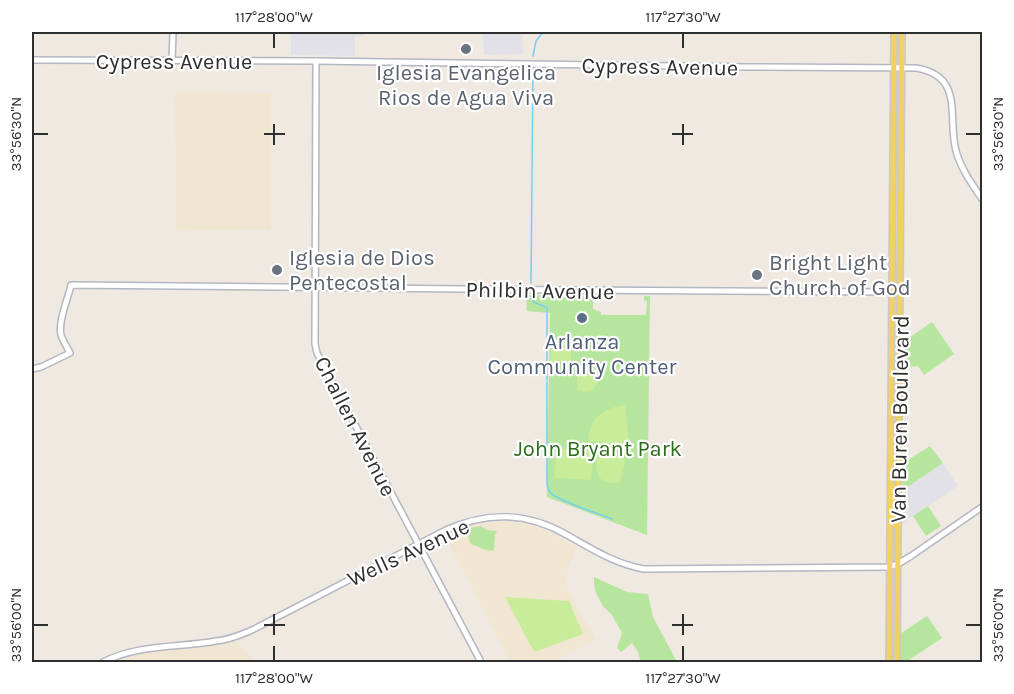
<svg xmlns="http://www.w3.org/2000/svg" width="1014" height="694" font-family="Karla,sans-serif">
	<rect width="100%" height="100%" fill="#efe9e1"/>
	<!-- industrial -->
	<g fill="#e3e1e8">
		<path d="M291,32h73v4l-9,1v19l-64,-1z"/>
		<path d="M483,32h42l-3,2 1,20 -39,1z"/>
		<path d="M943,463l15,23 -56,38v-33z"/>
	</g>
	<!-- education -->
	<g fill="#f0e6d1">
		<path d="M175,92l96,1v137l-95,1z"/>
		<path d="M505,522l21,2 24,8 27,16 -9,19 -2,19 30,54 -44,22h-42l-65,-126 18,-8 18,-5z"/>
		<path d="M235,641l19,21h-142l15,-5 19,-4 51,-5z"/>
	</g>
	<!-- green -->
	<g fill="#b6e59e">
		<path d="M526,295l70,1v4l-3,1v8l8,3v3h45l1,-14 -3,-1v-4h6l-3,239 -100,-38 3,-184 -23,-2z"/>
		<path d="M932,322l22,32 -30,21 -6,-9 -15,2v-26z"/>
		<path d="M930,446l13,17 -40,27v-27z"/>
		<path d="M928,506l13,20 -15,10 -13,-20z"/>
		<path d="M480,526l7,4 10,1 -2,4 -1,16 -8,-1 -15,-6 -6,-15z"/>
		<path d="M594,577l33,15 21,2 5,23 24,45h-36l-3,-10 -6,-9 -11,9 -4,-4 5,-15 -10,-18 -9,-9 -6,-11 -3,-9z"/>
		<path d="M927,616l15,22 -36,24h-6v-28z"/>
	</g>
	<!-- pitch -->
	<g fill="#c9ec9a">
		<rect x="551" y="342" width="20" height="20"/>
		<path d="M580,372h17v12l-5,7 -7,1 -8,-2v-14z"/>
		<path d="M625,405l4,36 -4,4 -37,-4c2,-23 15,-33 37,-36z"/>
		<path d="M556,448l38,3 -3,29 -37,-2z"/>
		<path d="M597,456h23l3,1 2,6 -5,20c-23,1 -24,-7 -23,-27z"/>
		<path d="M505,597l64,4 14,33 -49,18z"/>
	</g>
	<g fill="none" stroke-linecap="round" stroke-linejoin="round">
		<!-- stream -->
		<g stroke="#75cff0" stroke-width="1.5">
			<path d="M533,56l3,-15 7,-9"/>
			<path d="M531,283l2,-210"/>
			<path d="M530,296c3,10 11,7 17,12v72"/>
			<path d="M547,382v97c0,6 0,10 4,14 7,8 49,21 61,26"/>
		</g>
		<defs>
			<g id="secondary">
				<path d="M32,60l284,1 432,6 168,1c49,8 31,49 40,83 5,18 16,33 26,48"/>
				<path d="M172,61l1,-29"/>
				<path d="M316,61l-1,283 2,9 164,309"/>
				<path d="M32,369l9,-2 29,-14c-3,-6 -7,-12 -9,-18 -3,-14 7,-36 10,-50l494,5 335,2"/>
				<path d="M103,662c36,-18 74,-14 113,-21 13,-1 24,-6 36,-11l194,-100c42,-19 81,-18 121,5 25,14 48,29 77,34l245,-2 9,-3 13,-8 71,-49"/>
			</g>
			<g id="primary">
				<path d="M891,483c7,13 -1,29 5,43"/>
				<path d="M889,662c1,-210 3,-420 5,-630"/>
				<path d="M897,662l5,-630"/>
			</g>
		</defs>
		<!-- secondary casing -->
		<use href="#secondary" stroke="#b4b7c1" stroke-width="8"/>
		<!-- primary casing -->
		<use href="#primary" stroke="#c9c9c9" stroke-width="8"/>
		<!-- secondary -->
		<use href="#secondary" stroke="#fff" stroke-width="5"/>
		<!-- primary -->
		<use href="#primary" stroke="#f2d163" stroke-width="5"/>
	</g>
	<!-- ticks -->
	<path fill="none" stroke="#2e2e2e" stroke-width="2" d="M274,33v15M683,33v15M274,124v21M683,124v21M33,134h15M264,134h21M672,134h21M966,134h15M274,614v21M683,614v21M33,625h15M264,625h21M672,625h21M966,625h15M274,646v15M683,646v15"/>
	<!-- markers -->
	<g fill="#6b7280" stroke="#fff" stroke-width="2">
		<circle cx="466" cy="49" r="6"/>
		<circle cx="277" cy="270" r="6"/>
		<circle cx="757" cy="275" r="6"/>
	</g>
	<circle fill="#5c6f8a" stroke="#fff" stroke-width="2" cx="582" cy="318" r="6"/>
	<g text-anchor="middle" stroke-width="4.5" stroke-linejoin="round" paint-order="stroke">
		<!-- street labels -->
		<g font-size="22" fill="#2e2e2e" stroke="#fff">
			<text x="174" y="69">Cypress Avenue</text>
			<text transform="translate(660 66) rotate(1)" y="8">Cypress Avenue</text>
			<text transform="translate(540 290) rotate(1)" y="8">Philbin Avenue</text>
			<text transform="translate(899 419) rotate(-89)" y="8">Van Buren Boulevard</text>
			<text transform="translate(356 426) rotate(63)" y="8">Challen Avenue</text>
			<text transform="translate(408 552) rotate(-25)" y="8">Wells Avenue</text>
		</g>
		<!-- worship labels -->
		<g font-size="22" fill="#5b616d" stroke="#fff" text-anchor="start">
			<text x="466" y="80" text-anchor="middle">Iglesia Evangelica<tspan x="466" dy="25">Rios de Agua Viva</tspan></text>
			<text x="289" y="265">Iglesia de Dios<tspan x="289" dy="25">Pentecostal</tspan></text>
			<text x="769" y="270">Bright Light<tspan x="769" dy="25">Church of God</tspan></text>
		</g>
		<!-- service labels -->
		<g font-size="22" fill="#4e5e75" stroke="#fff">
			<text x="582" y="349">Arlanza<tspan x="582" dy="25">Community Center</tspan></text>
		</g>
		<!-- park labels -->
		<g font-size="22" fill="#2c6e1b" stroke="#fff">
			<text x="598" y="456">John Bryant Park</text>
		</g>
	</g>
	<!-- border -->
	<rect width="1014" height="694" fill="none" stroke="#ffffff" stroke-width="66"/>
	<rect x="33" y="33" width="948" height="628" fill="none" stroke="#2e2e2e" stroke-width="2"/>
	<g font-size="15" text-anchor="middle" fill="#2e2e2e">
		<text x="274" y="22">117°28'00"W</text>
		<text x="683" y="22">117°27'30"W</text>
		<text transform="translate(16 134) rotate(-90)" y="5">33°56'30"N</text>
		<text transform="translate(998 134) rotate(-90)" y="5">33°56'30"N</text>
		<text transform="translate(16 625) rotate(-90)" y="5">33°56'00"N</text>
		<text transform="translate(998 625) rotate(-90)" y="5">33°56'00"N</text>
		<text x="274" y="683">117°28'00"W</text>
		<text x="683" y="683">117°27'30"W</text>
	</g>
</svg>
